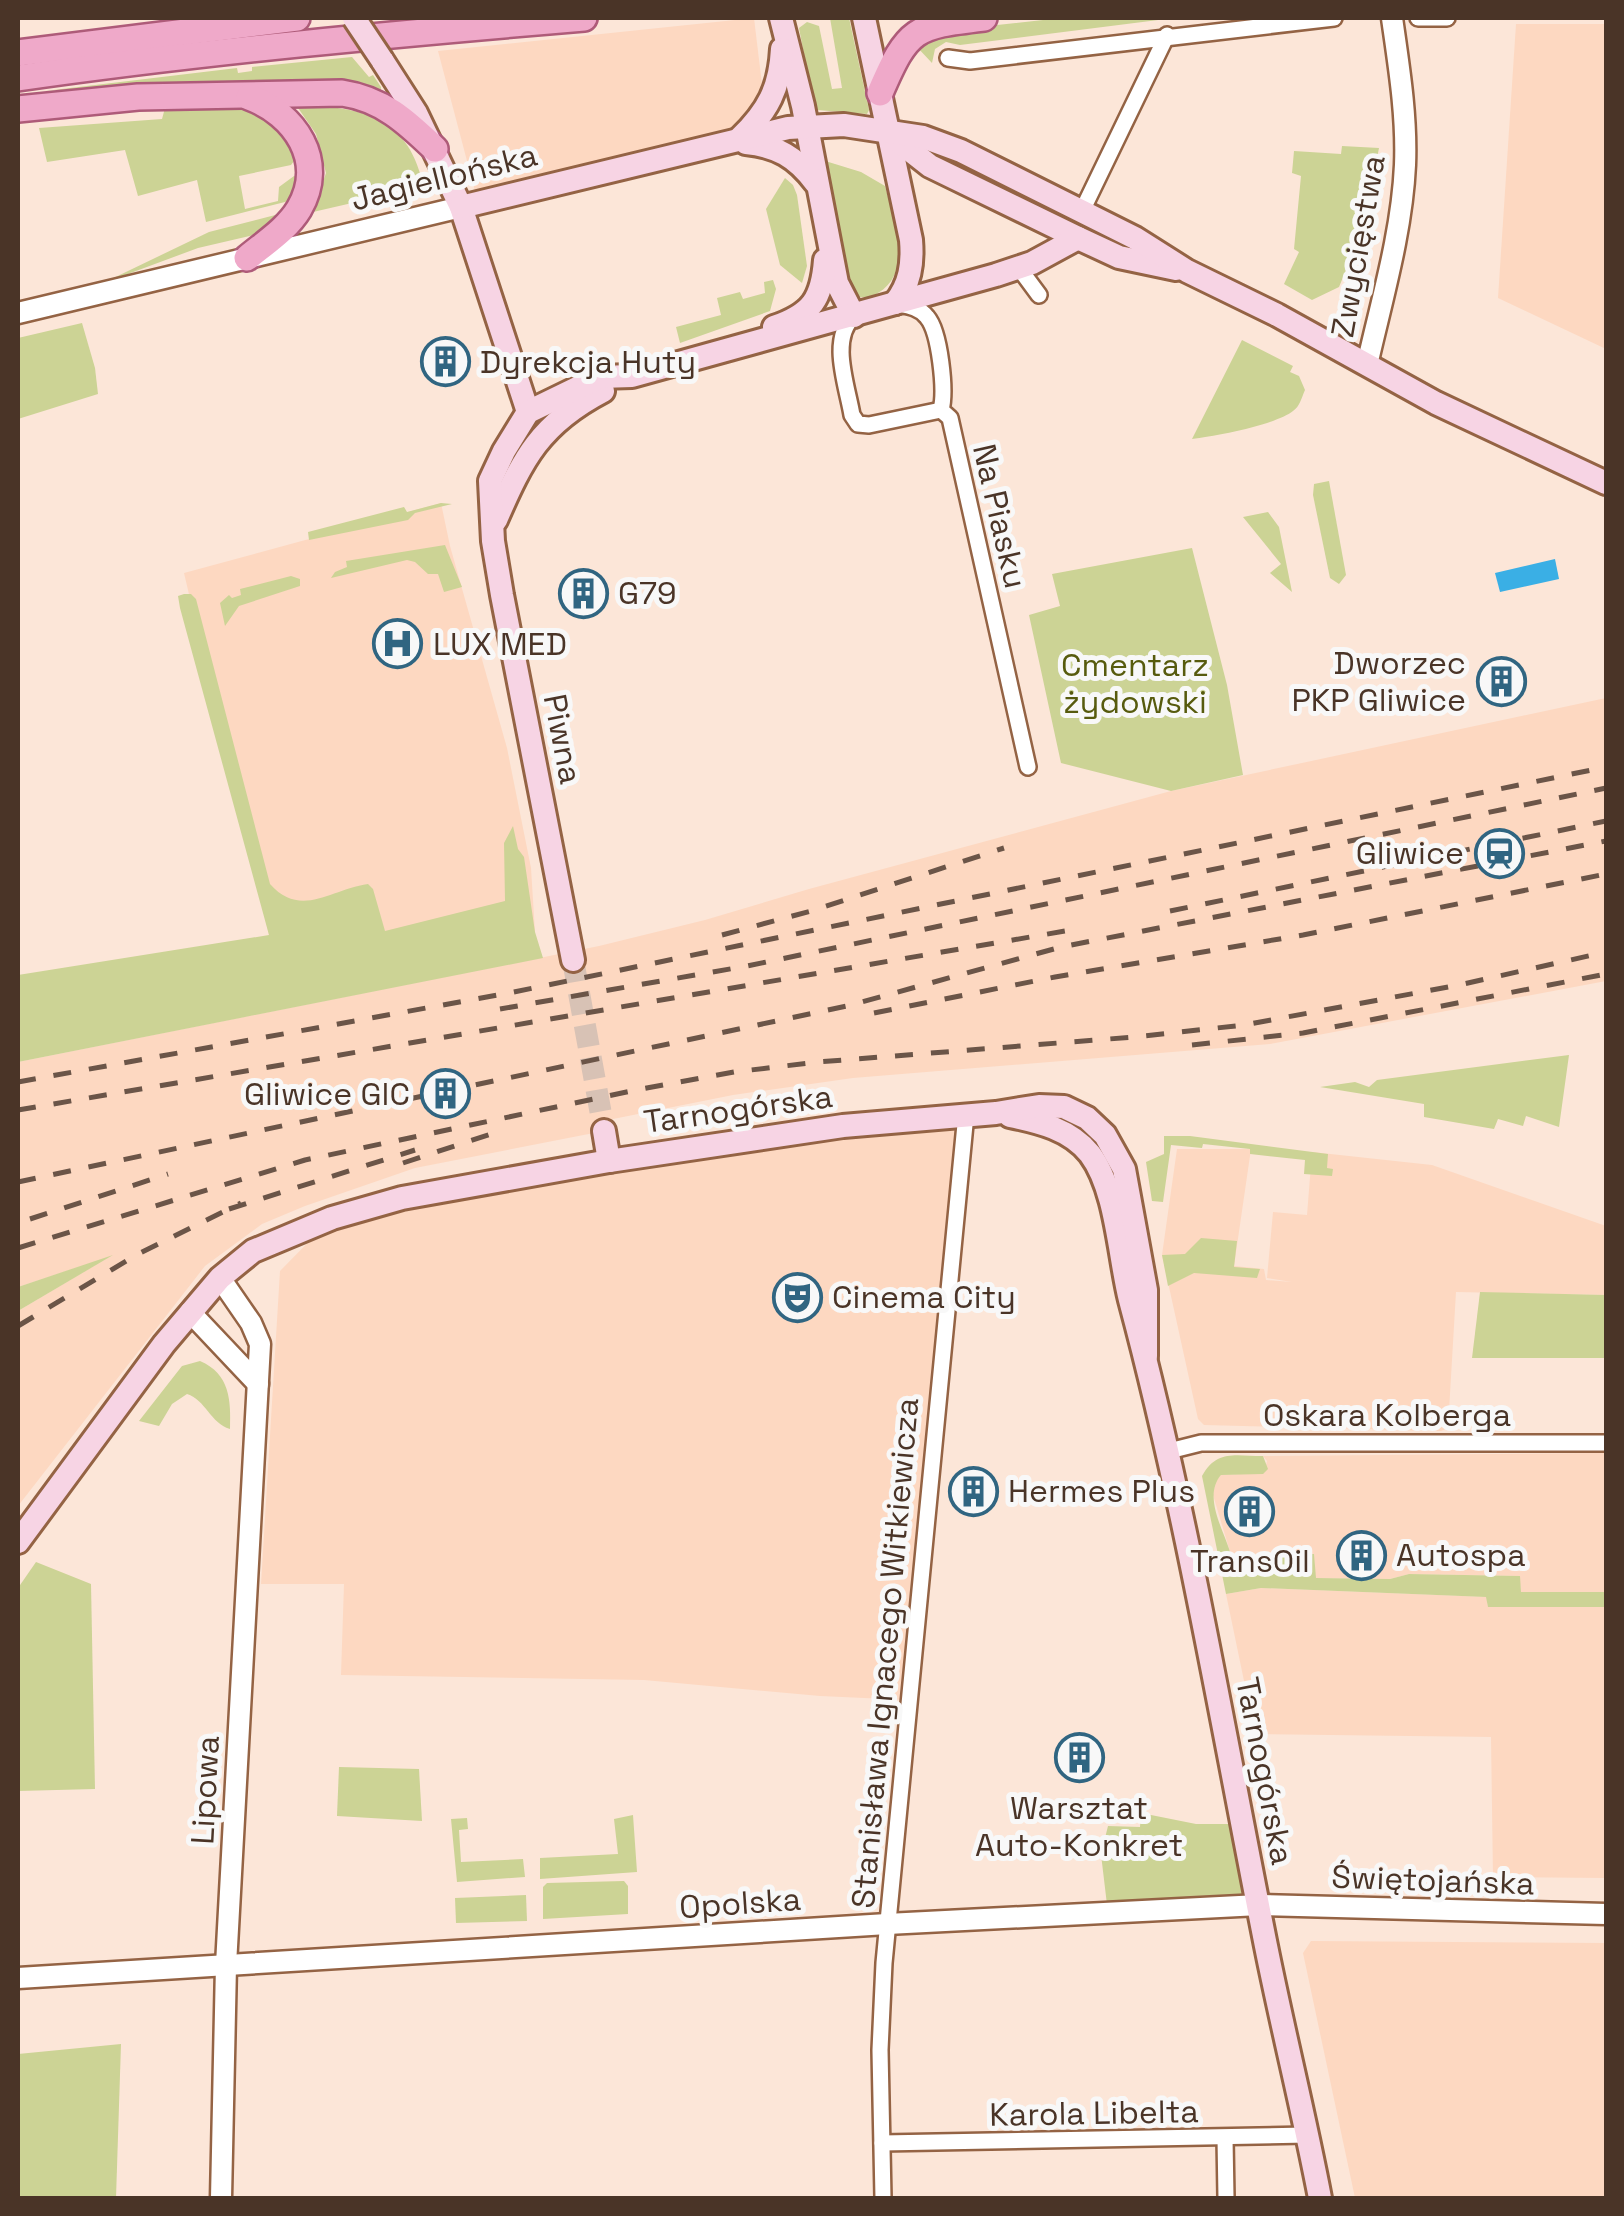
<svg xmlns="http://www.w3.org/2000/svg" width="1624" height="2216" font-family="'Space Grotesk',sans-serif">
	<rect width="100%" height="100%" fill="#fce6d8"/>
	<!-- built -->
	<g fill="#fdd8c1">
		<path d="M754,18l13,108 -291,69 -38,-144z"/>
		<path d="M1516,24h90v325l-108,-51z"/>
		<path d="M441,503l9,43 57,202 24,120 4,64 -216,51 -50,-48 -85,-362z"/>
		<path d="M1606,698v283l-336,63 -417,34 -120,17 -130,26 1,10 -189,37 -110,38 -43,18 -57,42 -187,240v-195l89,-53 -89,29v-225l581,-116 106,-26 104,-31 362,-98z"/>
		<path d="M966,1114l-14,58 -44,528 -88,-4 -176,-16 -303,-5 3,-91h-83l19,-313 52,-53 70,-20z"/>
		<path d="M1177,1149h74l-17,117 30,3 2,11 26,2 -25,-4 6,-66 34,3 5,-63 120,13 174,61v69l-150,-3 -8,136 -7,3 -237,-6 -6,-6 -36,-164z"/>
		<path d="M1606,1453v139h-85l-2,-16 -110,-2 -19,5 -75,-1 -1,-24 -83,1 -18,-60 2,-13 6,-7 43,-2 3,-12 -4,-5z"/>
		<path d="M1261,1588l226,9 1,10h118v271l-113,-1 -2,-140 -236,-3 -29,-140z"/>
		<path d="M1311,1941l295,2v255h-251l-52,-245z"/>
	</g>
	<!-- green -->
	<g fill="#ccd395">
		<path d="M830,18h19l20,92 -2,4 -50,-4 -3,-3 -15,-79 8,-6 12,4 13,63 10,-1z"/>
		<path d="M1061,18h113l-214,27 -14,-3 -11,7 -3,14 -16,-17 26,-15z"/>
		<path d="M352,57l17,20 4,-2 8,12v5l-190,-10 -146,9 192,-23 1,5 14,-2v-4z"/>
		<path d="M296,105c58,2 107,7 125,71l-43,21 -65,15 13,-39 -10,-39z"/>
		<path d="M246,106l27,11 24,40 -6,8 -52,11 6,33 33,-8 1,-14 15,-11 5,1 -6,23 -87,22 -9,-42 -59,16 -13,-46 -78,12 -8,-34 123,-9 3,-11z"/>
		<path d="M1342,146l37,2 -16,81 -24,58 -27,13 -28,-16 15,-32 -5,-3 7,-73 -9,-3 2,-22 47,3z"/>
		<path d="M822,160l39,12 24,14c8,31 30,85 -7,107 -11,7 -20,5 -30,-1z"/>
		<path d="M785,178l8,7 4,10 10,71 -5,17 -22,-18 -14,-56z"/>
		<path d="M283,213l-21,20 -64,15 -97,36 108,-52z"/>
		<path d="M773,280l3,9 -6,22 -90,32 -4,-16 45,-12 -4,-17 23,-6 3,7 22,-6 -1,-11z"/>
		<path d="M82,323l13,45 3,26 -80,25v-81z"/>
		<path d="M1242,340l51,26 -3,6 9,4 6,14c-4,9 -5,16 -12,21 -18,14 -77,25 -101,28z"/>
		<path d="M1329,481l17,94 -7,9 -9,-6 -17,-83 1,-11z"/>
		<path d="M441,503l11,1 -37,9 -7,7 -99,20 -1,-8 96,-25 3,5z"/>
		<path d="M1268,512l11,15 13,65 -22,-19 11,-9 -38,-47z"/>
		<path d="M445,545l17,42 -18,5 -6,-18h-10l-13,-12 -8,-2 -76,18 4,-6 12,-5 -1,-6z"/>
		<path d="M1192,548l35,137 16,90 -72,16 -110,-28 -32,-148 31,-9 -8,-32z"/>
		<path d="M291,576l9,3v7l-61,20 -14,20 -5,-23 9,-8 3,3 9,-3 -1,-6z"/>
		<path d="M184,594h7l5,5 74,285c31,35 61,5 98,0l5,5 12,42 120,-30 -1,-58 9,-17 5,23 6,8 11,75 8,26 -525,104v-87l251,-40 -89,-327 -2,-12z"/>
		<path d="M1569,1055l-10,72 -33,-11 -3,10 -25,-7 -4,10 -70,-12v-13l-104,-17 35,-5 14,5 8,-7z"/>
		<path d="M1164,1136h26l138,18 -1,14 6,1 -1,7 -28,-2 1,-14 -55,-6v-5l-47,-5 -1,4 -31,-3 -8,57 -11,-1 -6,-39 18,-8z"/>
		<path d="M1201,1238l36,3 -3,26 26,2 -3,9 -63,-5 -26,13 -6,-31 23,-1z"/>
		<path d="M113,1255l-95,56v-24z"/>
		<path d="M1480,1292l126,3v63h-134z"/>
		<path d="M200,1361c30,13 31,39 30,68 -20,-6 -24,-29 -43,-35l-15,10 -13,22 -20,-5 43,-55z"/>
		<path d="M1263,1456l5,13 -5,5 -42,1c-19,22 4,57 10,80l83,-1 2,24 74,1 19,-5 111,2 1,16h85v15h-118l-2,-10 -225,-9 -35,6 -24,-118c15,-27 33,-20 61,-20z"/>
		<path d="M36,1562l55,22 4,205 -77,2v-203z"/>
		<path d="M339,1767l80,2 3,52 -85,-5z"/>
		<path d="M1141,1813l55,11h47l16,81 -151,8 -8,-67 4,-4 4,-16 32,1z"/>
		<path d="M633,1815l4,57 -97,7v-21l78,-4 -4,-35z"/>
		<path d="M467,1818l1,11 -9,1 2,32 62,-3 2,18 -68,5 -6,-63z"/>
		<path d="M624,1881l4,5v28l-85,5v-32l4,-4z"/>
		<path d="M526,1895l1,26 -71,2 -1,-25z"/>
		<path d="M121,2044l-5,154h-98v-144z"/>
	</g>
	<!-- water -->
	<path fill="#3aafe5" d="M1555,559l4,20 -59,13 -5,-19z"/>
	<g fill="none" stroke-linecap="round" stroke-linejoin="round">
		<!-- secondary-tunnel -->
		<path stroke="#d8c2b5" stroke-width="22" stroke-dasharray="22 11" stroke-linecap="butt" d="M573,960l31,171"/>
		<defs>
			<g id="minor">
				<path d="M1418,18h29"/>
				<path d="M948,58l22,3 364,-43"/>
				<path d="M1082,211l85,-176"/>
				<path d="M1019,268l20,27"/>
				<path d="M899,304c10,2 21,4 28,13 13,15 19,74 14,93l9,8 78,349"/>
				<path d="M854,316c-25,23 -7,69 -2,99l6,9 11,1 72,-15"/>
				<path d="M1169,1451l32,-8h405"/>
				<path d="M1225,2138l1,60"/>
				<path d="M882,2143l425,-8"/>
				<path d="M883,2198l-3,-148 4,-87 82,-849"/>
			</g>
			<g id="tertiary">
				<path d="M18,313l443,-106"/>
				<path d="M1367,365c15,-66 35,-133 38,-200 2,-49 -6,-98 -13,-147"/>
				<path d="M220,1278l31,45 9,21 -34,621 -5,233"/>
				<path d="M190,1312l68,72"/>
				<path d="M18,1978l869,-54 372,-19 347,9"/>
			</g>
			<g id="secondary">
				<path d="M781,18l22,88 34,177 17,33"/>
				<path d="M864,18l47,222c2,24 -1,44 -16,63"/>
				<path d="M382,60l34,53 45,94 67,205"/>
				<path d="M888,133l42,33 148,72 41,19 57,12"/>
				<path d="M740,138c28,-27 40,-50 42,-89"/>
				<path d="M746,143c31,3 50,14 69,39"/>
				<path d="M461,207l327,-79 56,-3 79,12 38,14 174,87 52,33 90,44 159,88 170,80"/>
				<path d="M774,327c38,-13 48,-28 51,-67"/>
				<path d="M496,520c27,-62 44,-96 107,-129"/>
				<path d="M573,960l-71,-365 -9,-54 -3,-60 14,-30 24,-39 72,-35 32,-1 364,-101 36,-12 46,-25"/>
				<path d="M1010,1116c29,6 60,13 80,38 27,36 29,103 40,146 57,213 93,430 136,646 17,85 38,168 54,252"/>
				<path d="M604,1131l5,30"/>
				<path d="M18,1542l146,-198 56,-66 33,-27 79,-33 70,-20 207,-37 234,-35 153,-13 43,-7 25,1 23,11 18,17 19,34 22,121v66"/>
			</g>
			<g id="primary">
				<path d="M18,53l279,-35"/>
				<path d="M18,78c188,-27 377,-44 566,-60"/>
				<path d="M880,93c28,-65 34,-67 104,-75"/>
				<path d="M18,109l120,-12 204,-4c40,6 64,28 93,56"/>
				<path d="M247,258c18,-15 40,-29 52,-49 28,-48 -4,-95 -50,-112"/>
			</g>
		</defs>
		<!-- minor casing -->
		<use href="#minor" stroke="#946344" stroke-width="20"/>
		<!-- tertiary casing -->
		<use href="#tertiary" stroke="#946344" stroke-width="25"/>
		<!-- secondary casing -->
		<use href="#secondary" stroke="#946344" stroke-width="28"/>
		<!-- primary casing -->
		<use href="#primary" stroke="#ae5b79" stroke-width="30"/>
		<!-- minor -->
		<use href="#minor" stroke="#fff" stroke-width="15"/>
		<!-- tertiary -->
		<use href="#tertiary" stroke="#fff" stroke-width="20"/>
		<!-- secondary -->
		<use href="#secondary" stroke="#f7d4e4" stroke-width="22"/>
		<!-- primary -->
		<use href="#primary" stroke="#efa9c9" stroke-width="25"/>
		<!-- rail -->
		<g stroke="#6b5548" stroke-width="5" stroke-dasharray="18 18" stroke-linecap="butt">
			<path d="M1170,911l436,-90"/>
			<path d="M722,935l89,-24 193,-63"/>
			<path d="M500,1009l247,-43 859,-178"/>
			<path d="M874,1013l181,-36 248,-42 303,-61"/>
			<path d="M1192,1045l111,-12 303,-59"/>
			<path d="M18,1082l491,-89 1097,-226"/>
			<path d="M18,1110l1059,-181"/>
			<path d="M403,1163l91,-30"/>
			<path d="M18,1182l829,-176 214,-59 545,-106"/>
			<path d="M229,1209l186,-59"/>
			<path d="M30,1219l138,-45"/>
			<path d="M18,1248l287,-88 336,-71 93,-17 84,-10 316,-25 110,-12 215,-40 147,-33"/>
			<path d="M18,1326l120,-72 103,-51"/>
		</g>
		<defs>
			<path id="secondary-bridge" d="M354,18l28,42"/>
		</defs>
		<!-- secondary-bridge casing -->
		<use href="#secondary-bridge" stroke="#946344" stroke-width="28" stroke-linecap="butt"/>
		<!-- secondary-bridge -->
		<use href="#secondary-bridge" stroke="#f7d4e4" stroke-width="22"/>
	</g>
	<!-- icons -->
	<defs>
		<symbol id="building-ring" viewBox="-11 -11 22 22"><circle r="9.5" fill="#f8f8f8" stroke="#306581" stroke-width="1.5"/><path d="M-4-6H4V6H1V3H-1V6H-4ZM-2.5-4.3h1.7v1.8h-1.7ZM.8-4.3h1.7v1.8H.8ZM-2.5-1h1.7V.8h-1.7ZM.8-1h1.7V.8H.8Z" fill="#306581"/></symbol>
		<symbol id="hospital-ring" viewBox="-11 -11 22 22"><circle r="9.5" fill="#f8f8f8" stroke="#306581" stroke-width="1.5"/><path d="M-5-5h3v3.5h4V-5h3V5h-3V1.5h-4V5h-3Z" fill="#306581"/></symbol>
		<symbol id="station-ring" viewBox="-11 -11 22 22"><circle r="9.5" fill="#f8f8f8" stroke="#306581" stroke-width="1.5"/><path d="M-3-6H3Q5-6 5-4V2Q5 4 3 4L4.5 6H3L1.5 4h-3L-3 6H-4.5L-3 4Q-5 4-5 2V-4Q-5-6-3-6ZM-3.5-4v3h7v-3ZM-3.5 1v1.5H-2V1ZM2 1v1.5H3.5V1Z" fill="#306581"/></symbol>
		<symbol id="theatre-ring" viewBox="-11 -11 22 22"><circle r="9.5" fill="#f8f8f8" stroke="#306581" stroke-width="1.5"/><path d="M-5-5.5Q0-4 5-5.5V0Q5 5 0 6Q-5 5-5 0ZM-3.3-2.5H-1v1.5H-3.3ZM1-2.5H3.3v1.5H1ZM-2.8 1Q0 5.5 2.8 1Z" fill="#306581"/></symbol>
	</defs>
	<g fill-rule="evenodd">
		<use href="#building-ring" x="418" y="334" width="55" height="55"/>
		<use href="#building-ring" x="556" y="566" width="55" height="55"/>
		<use href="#hospital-ring" x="370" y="616" width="55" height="55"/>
		<use href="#building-ring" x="1474" y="654" width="55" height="55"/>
		<use href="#station-ring" x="1472" y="826" width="55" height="55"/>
		<use href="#building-ring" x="418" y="1066" width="55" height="55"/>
		<use href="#theatre-ring" x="770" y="1270" width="55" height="55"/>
		<use href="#building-ring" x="946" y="1464" width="55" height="55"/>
		<use href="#building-ring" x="1222" y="1484" width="55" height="55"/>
		<use href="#building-ring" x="1334" y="1528" width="55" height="55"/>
		<use href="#building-ring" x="1052" y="1730" width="55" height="55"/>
	</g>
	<g text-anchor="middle" stroke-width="10" stroke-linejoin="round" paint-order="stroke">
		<!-- street labels -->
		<g font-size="32" fill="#4a3427" stroke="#f8f8f8">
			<text transform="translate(444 177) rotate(-14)" y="11">Jagiellońska</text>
			<text transform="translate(1358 246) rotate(-80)" y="11">Zwycięstwa</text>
			<text transform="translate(1000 516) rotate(77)" y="11">Na Piasku</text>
			<text transform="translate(563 739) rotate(79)" y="11">Piwna</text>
			<text transform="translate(738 1109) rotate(-8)" y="11">Tarnogórska</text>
			<text x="1387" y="1426">Oskara Kolberga</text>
			<text transform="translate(885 1653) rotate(-85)" y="11">Stanisława Ignacego Witkiewicza</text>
			<text transform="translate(1265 1771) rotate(79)" y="11">Tarnogórska</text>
			<text transform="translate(205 1790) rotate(-87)" y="11">Lipowa</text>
			<text transform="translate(1433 1880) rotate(2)" y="11">Świętojańska</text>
			<text transform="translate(740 1903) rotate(-4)" y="11">Opolska</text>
			<text transform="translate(1094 2113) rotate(-1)" y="11">Karola Libelta</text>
		</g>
		<!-- poi labels -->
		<g font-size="32" fill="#4a3427" stroke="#f8f8f8" text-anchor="start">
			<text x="480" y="373">Dyrekcja Huty</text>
			<text x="618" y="604">G79</text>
			<text x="433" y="655">LUX MED</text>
			<text x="1466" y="674" text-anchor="end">Dworzec<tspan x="1466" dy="37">PKP Gliwice</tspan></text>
			<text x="1464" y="864" text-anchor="end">Gliwice</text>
			<text x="410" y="1105" text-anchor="end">Gliwice GlC</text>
			<text x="832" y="1308">Cinema City</text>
			<text x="1008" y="1502">Hermes Plus</text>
			<text x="1396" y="1566">Autospa</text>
			<text x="1250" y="1572" text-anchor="middle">TransOil</text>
			<text x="1079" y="1819" text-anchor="middle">Warsztat<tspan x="1079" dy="37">Auto-Konkret</tspan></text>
		</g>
		<!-- park labels -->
		<g font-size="32" fill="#575b0e" stroke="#f8f8f8">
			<text x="1135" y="676">Cmentarz<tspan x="1135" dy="37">żydowski</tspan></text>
		</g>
	</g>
	<!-- border -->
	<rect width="1624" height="2216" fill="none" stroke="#4a3427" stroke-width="40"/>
</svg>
